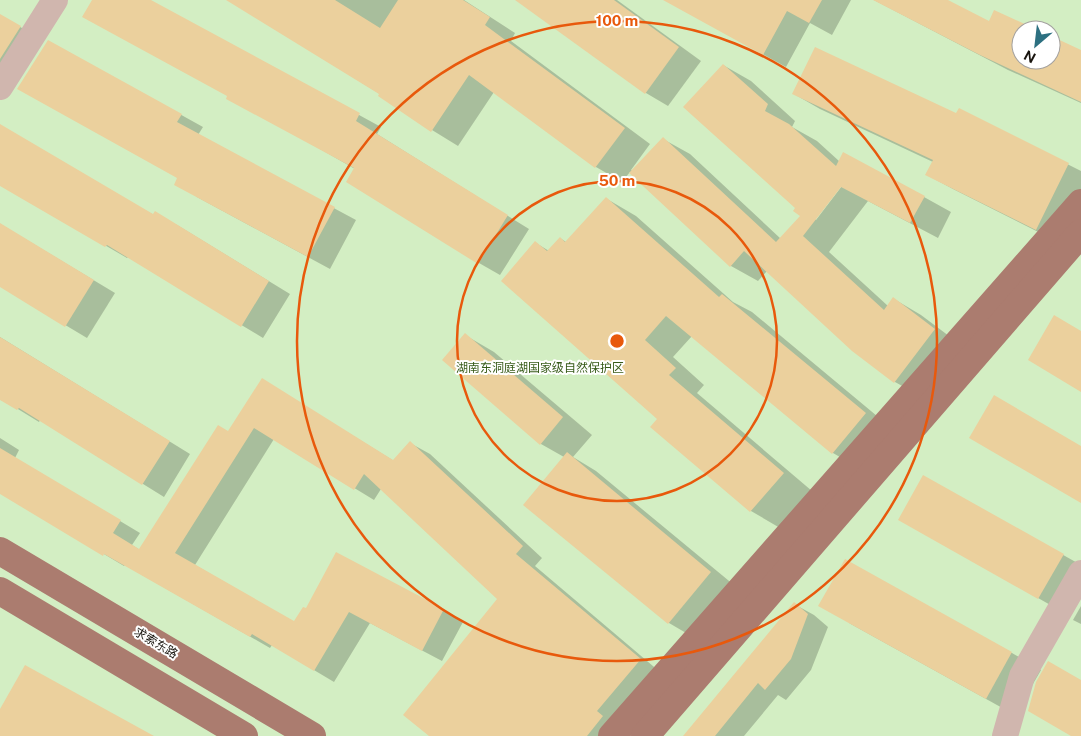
<svg xmlns="http://www.w3.org/2000/svg" width="1081" height="736" font-family="'Public Sans','Noto Sans SC',sans-serif">
	<rect width="100%" height="100%" fill="#fff8ed"/>
	<!-- green -->
	<path fill="#d3eec3" fill-rule="evenodd" d="M0,0h1081v736h-1081zM1021,30h30v30h-30z"/>
	<!-- shadow -->
	<g fill="#0003" fill-rule="evenodd">
		<path d="M93,0h56l232,127 -4,7 152,95 -29,46 -21,-12 -124,-94 -127,-73z"/>
		<path d="M229,0h235l51,33 -4,8 139,103 -19,26 2,1 30,-32 27,15 91,85 20,-23 -78,-151 28,16 44,40 -3,6 25,14 22,20 85,36 27,15 -13,26 -70,-37 -39,51 59,54 6,-7 27,16 40,30 -39,52 -27,-15 -128,-111 -9,10 -27,-15 -101,-94 -8,10 -26,-15 -102,-75 -36,54 -26,-16 -52,-36zM843,181l2,1 -29,38 -2,-2z"/>
		<path d="M525,0h92l84,61 -33,45 -22,-13z"/>
		<path d="M665,0h186l-19,35 -22,-12 -24,44z"/>
		<path d="M874,0h71l44,23 46,7h-14v30h30v-23l30,14v52l-73,-33z"/>
		<path d="M0,16l42,23 -42,33z"/>
		<path d="M48,41l155,86 -5,8 158,85 -26,49 -133,-72z"/>
		<path d="M794,94l163,21 3,-5 121,61v35l-19,38 -109,-55 -26,-14 6,-13 -113,-53z"/>
		<path d="M0,137l154,78 23,10 113,69 -27,44 -135,-81 -1,1 -127,-74z"/>
		<path d="M607,199l29,17 97,86 19,10 143,119 -33,39 -29,-17 -141,-117 -19,21 31,28 -7,8 115,98 -32,37 -29,-17 -99,-84 7,-8 -123,-176 13,8 11,-13 6,4z"/>
		<path d="M0,224l115,69 -28,45 -87,-52z"/>
		<path d="M465,335l29,17 98,83 -19,22 23,14 144,119 -42,50 -29,-17 -144,-119 39,-47 -23,-13z"/>
		<path d="M0,337l190,117 -26,43 -124,-77 -1,2 -39,-24z"/>
		<path d="M262,380l132,81 16,-18 20,11 112,104 -7,8 125,106 -44,64h-185l68,-138 -118,-109 -7,11 -100,-61 -79,126 100,58 9,-15 139,2 20,12 -21,39 -72,-38 -36,59 -62,-37 -2,3 -145,-83 -1,1 -124,-74v-54l19,12 -4,8 125,75 -8,12 8,5 89,-117z"/>
		<path d="M924,477l157,88 -13,50 -139,-79z"/>
		<path d="M794,604l20,11 14,12 -17,43 -25,30 -8,-5 -34,41h-59z"/>
		<path d="M1081,606v18l-8,-4z"/>
		<path d="M849,623l163,30 29,17 -26,45z"/>
	</g>
	<!-- building -->
	<g fill="#ebd09d">
		<path d="M92,0h59l209,113 -4,8 152,94 -30,49 -132,-82 8,-14 -128,-69 1,-3 -145,-79z"/>
		<path d="M226,0h109l45,28 18,-28h65l27,17 -5,8 140,103 -30,40 -126,-93 -38,57 -53,-36 1,-2z"/>
		<path d="M515,0h99l65,47 -34,47z"/>
		<path d="M663,0h159l-13,23 -22,-12 -24,44z"/>
		<path d="M873,0h75l41,21 5,-11 44,20h-17v30h30v-24l30,14v52l-101,-47z"/>
		<path d="M0,14l21,12 -21,33z"/>
		<path d="M48,40l134,74 -5,8 158,85 -27,50 -134,-72 3,-7 -160,-89z"/>
		<path d="M815,47l141,66 3,-5 110,55 -33,67 -111,-55 8,-15 -141,-66z"/>
		<path d="M723,64l45,40 -3,7 24,13 47,42 7,-14 82,44 -15,27 -69,-36 -38,49 81,74 9,-13 42,32 -41,54 -42,-32 -108,-100 -14,16 -101,-94 34,-36 113,105 24,-26 -7,-5 2,-3 -112,-101z"/>
		<path d="M0,124l153,90 2,-3 114,70 -28,46 -134,-82 -2,2 -105,-61z"/>
		<path d="M606,197l113,100 3,-3 144,119 -34,41 -166,-138 -21,24 31,28 -7,7 115,98 -34,39 -100,-85 7,-8 -156,-138 34,-40 12,10 13,-14 5,5z"/>
		<path d="M0,223l94,57 -29,47 -65,-40z"/>
		<path d="M1054,315l27,16v61l-53,-32z"/>
		<path d="M465,333l98,84 -23,28 -98,-85z"/>
		<path d="M0,337l170,104 -28,44 -123,-77 -2,2 -17,-10z"/>
		<path d="M262,378l131,82 17,-19 113,105 -7,8 125,105 -44,52 6,5 -16,20h-158l-26,-21 94,-116 -133,-125 -10,16 -100,-62 -79,125 119,68 9,-14 3,1 30,-56 108,57 -22,42 -73,-39 -35,59 -62,-37 -2,3 -146,-83 -1,2 -103,-62v-46l121,72 -8,13 26,16 79,-124 10,6z"/>
		<path d="M994,395l87,51v57l-112,-65z"/>
		<path d="M567,452l144,120 -43,52 -145,-119z"/>
		<path d="M923,475l141,79 -26,45 -140,-79z"/>
		<path d="M845,559l167,93 -26,47 -168,-93z"/>
		<path d="M794,602l14,12 -17,45 -26,31 -7,-7 -43,53h-32z"/>
		<path d="M1048,661l33,19v56h-10l-43,-25 8,-29z"/>
		<path d="M25,665l129,71h-154v-27z"/>
	</g>
	<g fill="none" stroke-linecap="round" stroke-linejoin="round">
		<!-- minor -->
		<g stroke="#d0b6ae" stroke-width="26">
			<path d="M0,87l55,-87"/>
			<path d="M1005,736l17,-60 59,-103"/>
		</g>
		<!-- major -->
		<g stroke="#ab7c6f" stroke-width="28">
			<path d="M0,551l312,185"/>
			<path d="M0,591l244,145"/>
			<path d="M612,736l469,-533"/>
			<path d="M645,736l436,-503"/>
		</g>
	</g>
	<!-- distance rings -->
	<g fill="none" stroke="#e8590c" stroke-width="2.5">
		<circle cx="617" cy="341" r="160"/>
		<circle cx="617" cy="341" r="320"/>
	</g>
	<g text-anchor="middle" stroke-width="4" stroke-linejoin="round" paint-order="stroke">
		<!-- park labels -->
		<g font-size="12" fill="#375b19" stroke="#fff">
			<text x="540" y="372">湖南东洞庭湖国家级自然保护区</text>
		</g>
		<!-- street labels -->
		<g font-size="12" fill="#19150f" stroke="#fff">
			<text transform="translate(156 643) rotate(31)" y="4">求索东路</text>
		</g>
	</g>
	<circle cx="617" cy="341" r="8" fill="#e8590c" stroke="#fff" stroke-width="2.5"/>
	<g font-size="15" text-anchor="middle" font-weight="bold" fill="#e8590c" stroke="#fff" stroke-width="4" stroke-linejoin="round" paint-order="stroke">
		<text x="617" y="26">100 m</text>
		<text x="617" y="186">50 m</text>
	</g>
	<!-- north arrow -->
	<g transform="translate(1036 45) rotate(208)"><circle r="24" fill="#ffffff" stroke="#a3a19f"/>
	<path d="M0-4L9 19L0 12L-9 19Z" fill="#2d7081"/>
	<text y="-8" font-size="14" font-weight="bold" text-anchor="middle" fill="#19150f">N</text>
	</g>
</svg>
